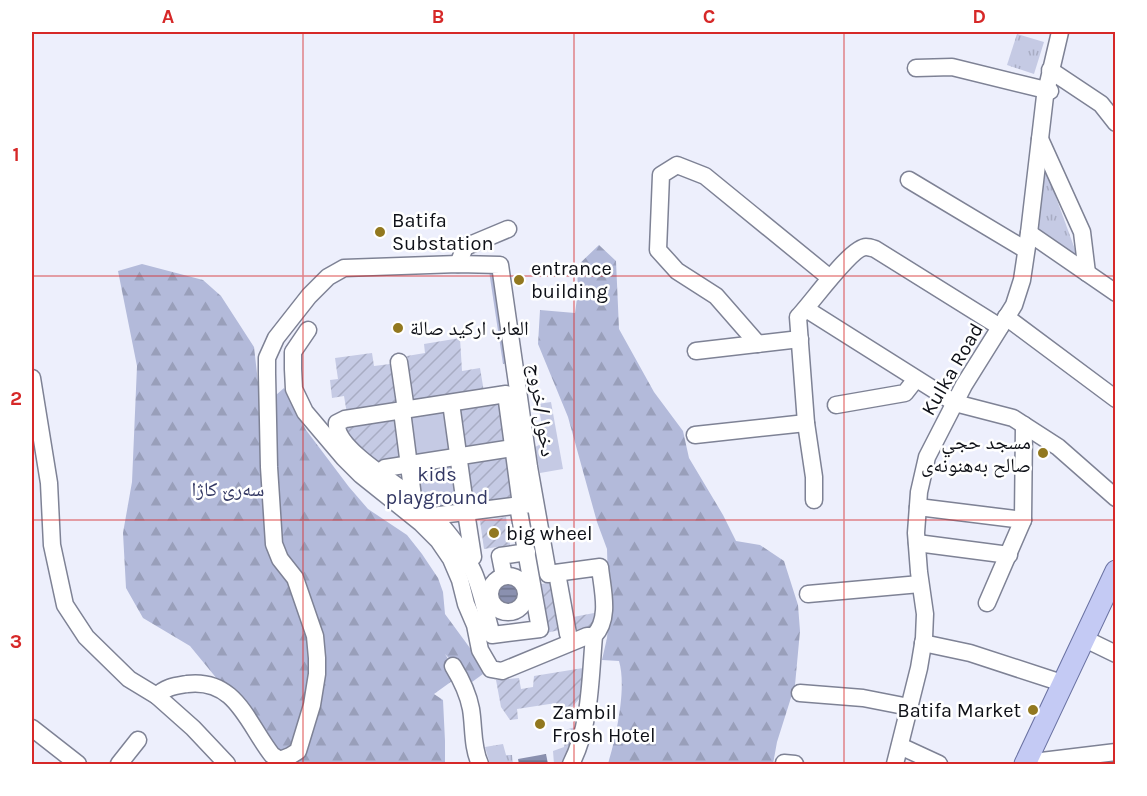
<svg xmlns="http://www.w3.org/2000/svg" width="1147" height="796" font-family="Karla,'Noto Naskh Arabic',sans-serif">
	<defs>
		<pattern id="grass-tufts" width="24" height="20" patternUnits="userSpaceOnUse" patternTransform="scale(1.5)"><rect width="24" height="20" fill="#c5cae4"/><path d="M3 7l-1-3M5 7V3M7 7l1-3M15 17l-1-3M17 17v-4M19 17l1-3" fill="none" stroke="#a8acc3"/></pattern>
		<pattern id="forest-firs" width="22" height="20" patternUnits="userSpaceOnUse" patternTransform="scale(1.5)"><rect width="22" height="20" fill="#b3bada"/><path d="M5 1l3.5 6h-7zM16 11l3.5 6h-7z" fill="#999fba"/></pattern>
		<pattern id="garden-furrows" width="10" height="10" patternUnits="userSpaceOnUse" patternTransform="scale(1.5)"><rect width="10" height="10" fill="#c5cae4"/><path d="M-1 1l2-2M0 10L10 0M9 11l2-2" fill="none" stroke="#a8acc3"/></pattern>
		<pattern id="water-rules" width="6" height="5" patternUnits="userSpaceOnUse" patternTransform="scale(1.5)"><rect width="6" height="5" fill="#8a90af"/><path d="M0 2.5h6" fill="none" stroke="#6f748d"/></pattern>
	</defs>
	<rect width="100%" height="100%" fill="#edeffc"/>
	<!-- grass -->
	<g fill="url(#grass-tufts)">
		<path d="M1017,34l27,8 -10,32 -27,-9z"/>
		<path d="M1041,156l36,99 -43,-27z"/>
		<path d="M576,727l-1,10 -12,27h-9l-1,-13 11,-4v-17z"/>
		<path d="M503,744l3,11h6l1,9h-23l-5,-17z"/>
	</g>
	<!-- forest -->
	<g fill="url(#forest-firs)">
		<path d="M599,245l17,16 3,68 35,63 29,39 6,27 34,57 13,26 24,4 24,16 14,44 2,26 -5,54 -18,57 -4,22h-165c8,-27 19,-76 11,-103l-17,-1 5,-22 2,-23 -2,-66 -10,-27 -29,-105 -30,-73 2,-34 35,3 3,-22 -1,-25z"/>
		<path d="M142,264l61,16 18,16 33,51 5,44 9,11 16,-14 22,42 43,57 19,22 39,26 15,19 16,24 5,14 2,22 33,45 5,15 -11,8 -27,-28 14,22 -25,18 9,6 2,41v23h-172l-37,-62 -46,-56 -47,-28 -17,-30 -3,-55 9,-51 5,-116 -19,-95z"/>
		<path d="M489,271h4l14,92 -4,1z"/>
	</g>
	<!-- park -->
	<g fill="#c5cae4">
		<path d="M551,402l12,67 -23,4 -5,-26 10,-5 -7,-38z"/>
		<path d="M444,409l8,41 -35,7 -4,-3 -3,-40z"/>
		<path d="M451,462l10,44 -19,5 -24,-15 -1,-29z"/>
	</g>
	<!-- garden -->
	<g fill="url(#garden-furrows)">
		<path d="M460,338l2,33 18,-3 4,24 -75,13 -7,-40 6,-4 -1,-5 18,-3 -1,-9z"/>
		<path d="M372,353l2,13 16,-2 1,5h5l6,37 -55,8 -3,-18 -12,2 -2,-18 8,-1 -3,-21z"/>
		<path d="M498,399l9,43 -46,6 -2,-42z"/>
		<path d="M396,415l8,44 -28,5 -11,-7 -22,-31z"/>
		<path d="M506,454l9,43 -4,4 -37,4 -5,-2 -2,-42z"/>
		<path d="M506,517l4,28 -26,4 -4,-28z"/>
		<circle cx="508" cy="594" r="14"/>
		<path d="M556,581l8,48 -18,4 -9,-48z"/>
		<path d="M594,613l2,13 -26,5 -2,-13z"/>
		<path d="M583,668l-3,30 -12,14 -10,1 -2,-10 -39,6 1,10 -8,1 -9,-13 -5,-27 23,-2 2,11 12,-2 1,-11z"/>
	</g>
	<!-- water -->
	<g fill="url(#water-rules)">
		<circle cx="508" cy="594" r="10"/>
		<path d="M546,754l2,10h-29l-1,-5z"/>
	</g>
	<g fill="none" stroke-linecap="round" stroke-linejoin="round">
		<defs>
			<g id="minor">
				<path d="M916,68l36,-1 98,24"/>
				<path d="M1050,70l51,34 15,19"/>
				<path d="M1040,139l42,93 5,41"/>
				<path d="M909,180l117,70"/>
				<path d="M1029,233l87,60"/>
				<path d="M458,264l7,-17 43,-18"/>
				<path d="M806,309l149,94 58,15 45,29 58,51"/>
				<path d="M1006,317l110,82"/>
				<path d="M308,330l-15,22v17l1,20 11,23 39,46 17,17 60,48 17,17 13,19 9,21 6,24 9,21 5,25 11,19 11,2 85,-35h7"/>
				<path d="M758,344l-42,-48 -39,-25 -19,-21 3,-75 16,-10 28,11 125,102"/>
				<path d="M696,351l104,-12"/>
				<path d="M399,362l7,48"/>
				<path d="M32,378l17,105 3,62 13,60 21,32 43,42 28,17 36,32 34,36"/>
				<path d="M836,405l69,-12 11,-14"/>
				<path d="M402,411l11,86"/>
				<path d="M695,435l111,-12"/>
				<path d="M379,473l6,-5 128,-20"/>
				<path d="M814,500v-23l-8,-54 -8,-106c13,-13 53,-70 68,-70 3,0 6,1 9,2l125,78"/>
				<path d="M518,506l22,123 -48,6c-6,-19 -11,-49 -20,-66 -9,-19 -41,-59 -58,-71 -17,-14 -80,-50 -77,-75l8,-4 161,-25 15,111 14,-1"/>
				<path d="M918,507l105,13"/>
				<path d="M439,523v-8l27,-3 -15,-109"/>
				<path d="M917,543l92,12"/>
				<path d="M473,557l-7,-45 55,-7"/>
				<path d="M557,573l11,61"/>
				<circle cx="508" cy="594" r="18"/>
				<path d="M504,576l-4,-20 27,-4"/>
				<path d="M808,594l112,-10"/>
				<path d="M987,603l36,-83 1,-95"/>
				<path d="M1083,638l33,16"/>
				<path d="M923,643l47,10 92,30"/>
				<path d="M453,666c8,13 15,27 18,43 3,18 1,38 9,55"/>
				<path d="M800,693l63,5 46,9"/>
				<path d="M157,696c8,-9 18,-10 30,-12 49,-6 60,39 85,71l8,5 10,-4 8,-5 14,-46 5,-31v-16l-2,-22 -20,-58 -15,-19 -6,-15 -5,-77 -2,-93v-16l9,-20 33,-42 19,-19 16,-9 114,-4 42,1 29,202 19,107 52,-7c2,22 11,51 -6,69 -4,43 -3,89 -23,128"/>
				<path d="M32,728l46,36"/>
				<path d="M900,746l39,18"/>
				<path d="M784,763l11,1"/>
				<path d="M1025,763l91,-11"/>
				<path d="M119,764l19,-24"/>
				<path d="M895,764l24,-96 5,-30 1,-24 -6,-42 -3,-39 3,-41 8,-35 37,-72 50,-80 8,-25 7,-47 16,-137 15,-64"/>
			</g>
			<path id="major" d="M1025,764l91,-193"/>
		</defs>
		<!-- minor casing -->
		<use href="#minor" stroke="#7e8295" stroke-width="19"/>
		<!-- major casing -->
		<use href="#major" stroke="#6a72a2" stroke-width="23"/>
		<!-- minor -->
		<use href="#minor" stroke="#fff" stroke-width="16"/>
		<!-- major -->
		<use href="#major" stroke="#c4caf4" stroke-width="21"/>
	</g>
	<!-- grid -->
	<path fill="none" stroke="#d62828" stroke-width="1.5" stroke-opacity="0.55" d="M303,32v732M574,32v732M844,32v732M32,276h1084M32,520h1084"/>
	<!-- markers -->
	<g fill="#92781f" stroke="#fff" stroke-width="2">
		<circle cx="380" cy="232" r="6"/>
		<circle cx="519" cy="280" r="6"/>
		<circle cx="398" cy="328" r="6"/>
		<circle cx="1043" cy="453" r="6"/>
		<circle cx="494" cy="533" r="6"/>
		<circle cx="1033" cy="710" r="6"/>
		<circle cx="540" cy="724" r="6"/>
	</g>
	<g text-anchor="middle" stroke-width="5" stroke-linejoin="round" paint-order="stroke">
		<!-- poi labels -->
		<g font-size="20" fill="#0e1017" stroke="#fff" text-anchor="start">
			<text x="392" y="227">Batifa<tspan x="392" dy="23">Substation</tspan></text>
			<text x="531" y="275">entrance<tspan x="531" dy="23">building</tspan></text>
			<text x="410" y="335">العاب اركيد صالة</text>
			<text x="1031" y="449" text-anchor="end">مسجد حجي<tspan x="1031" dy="23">صالح بەھنونەی</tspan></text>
			<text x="506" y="540">big wheel</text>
			<text x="1021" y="717" text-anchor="end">Batifa Market</text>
			<text x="552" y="719">Zambil<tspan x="552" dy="23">Frosh Hotel</tspan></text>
		</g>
		<!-- street labels -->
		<g font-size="20" fill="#0e1017" stroke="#fff">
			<text transform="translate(952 369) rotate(-60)" y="7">Kulka Road</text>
			<text transform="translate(542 410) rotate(82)" y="7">دخول/خروج</text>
		</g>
		<!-- park labels -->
		<g font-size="20" fill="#323763" stroke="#fff">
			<text x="437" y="481">kids<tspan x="437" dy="23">playground</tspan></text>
			<text x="228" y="496">سەرێ کاژا</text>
		</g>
	</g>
	<!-- border -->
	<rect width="1147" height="796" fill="none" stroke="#ffffff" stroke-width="66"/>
	<rect x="33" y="33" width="1081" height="730" fill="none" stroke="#d62828" stroke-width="2"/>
	<g font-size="20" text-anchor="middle" font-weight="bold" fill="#d62828">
		<text x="168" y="23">A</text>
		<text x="438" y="23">B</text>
		<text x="709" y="23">C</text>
		<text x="979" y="23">D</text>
		<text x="16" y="161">1</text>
		<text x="16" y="405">2</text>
		<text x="16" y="648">3</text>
	</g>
</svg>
